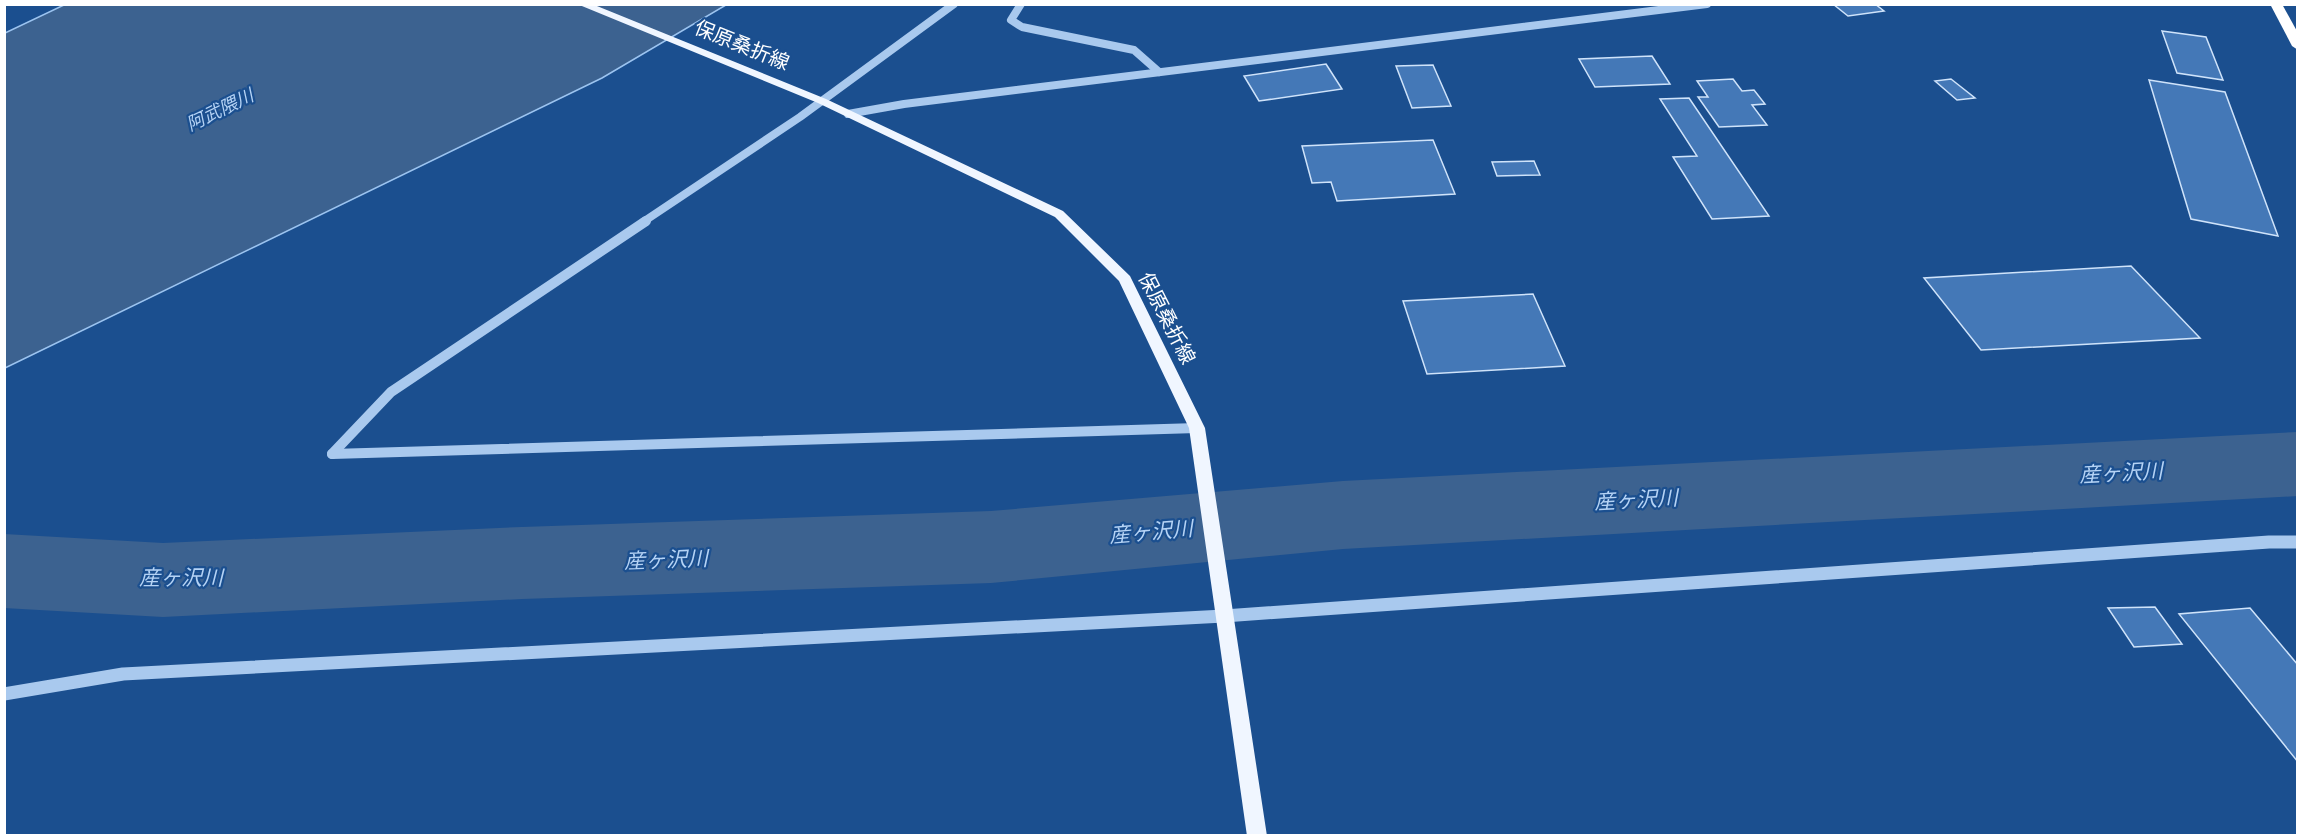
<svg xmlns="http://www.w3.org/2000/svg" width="2302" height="840" font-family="Karla,'Noto Sans JP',sans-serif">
	<rect width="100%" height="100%" fill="#1b4f8f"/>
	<!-- water -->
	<path fill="#3c6290" stroke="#9cc4f0" stroke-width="1.5" d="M66,4l660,1 -124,73 -597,290v-335z"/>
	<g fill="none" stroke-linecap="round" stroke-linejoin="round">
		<!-- river -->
		<path fill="#3c6290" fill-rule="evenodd" d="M2298,432v64l-955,53 -352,34 -469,16 -359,18 -159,-9v-74l159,9 359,-16 469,-16 352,-30z"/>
	</g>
	<!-- building -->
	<g fill="#4478b7" stroke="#cfe3fa" stroke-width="1.5">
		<path d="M1833,4h42l9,7 -36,5z"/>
		<path d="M2162,31l44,6 17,43 -46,-7z"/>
		<path d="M1652,56l18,28 -75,3 -16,-28z"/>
		<path d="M1326,64l16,25 -83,12 -15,-25z"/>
		<path d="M1433,65l18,41 -39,2 -16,-42z"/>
		<path d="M1733,79l9,12 12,-1 11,14 -13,1 15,20 -48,2 -21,-30h10l-11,-16z"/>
		<path d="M1951,79l24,19 -18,2 -22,-19z"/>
		<path d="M2149,80l76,12 53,144 -87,-17z"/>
		<path d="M1689,98l80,118 -57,3 -39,-62 24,-1 -37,-57z"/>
		<path d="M1433,140l22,54 -118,7 -6,-19 -19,1 -10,-37z"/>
		<path d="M1534,161l6,14 -43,1 -5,-14z"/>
		<path d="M2131,266l69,72 -219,12 -57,-72z"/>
		<path d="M1533,294l32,72 -138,8 -24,-73z"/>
		<path d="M2155,607l27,37 -48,3 -26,-39z"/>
		<path d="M2250,608l48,57v97l-119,-148z"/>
	</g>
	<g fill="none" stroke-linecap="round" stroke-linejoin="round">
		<!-- minor-far2 -->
		<g stroke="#a9c9ee" stroke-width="8">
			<path d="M1021,4l-10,16 11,7 112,23 25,22"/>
			<path d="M848,114l56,-10 803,-100"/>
			<path d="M643,222l157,-105 154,-113"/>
		</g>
		<!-- minor-far1 -->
		<g stroke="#a9c9ee" stroke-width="10">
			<path d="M332,454l865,-26"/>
			<path d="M332,454l59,-62 255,-171"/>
		</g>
		<!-- minor -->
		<path stroke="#a9c9ee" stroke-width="13" d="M4,694l119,-20 1101,-58 1045,-74h29"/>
		<!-- major -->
		<path fill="#f0f6ff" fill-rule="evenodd" d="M577,4h15l234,95 237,112 67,65 75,152 62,408h-20l-58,-408 -70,-147 -64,-64 -237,-114z"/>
		<!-- highway -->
		<path fill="#fff" fill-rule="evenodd" d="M2270,4h12l16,29v17l-6,-4z"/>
	</g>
	<g text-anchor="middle" stroke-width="4.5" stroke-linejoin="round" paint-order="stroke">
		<!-- far-water labels -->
		<g font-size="18" font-style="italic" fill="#b5d3f5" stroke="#1b4f8f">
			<text transform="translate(220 110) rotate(-26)" y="6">阿武隈川</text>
		</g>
		<!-- street labels -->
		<g font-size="20" fill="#fff" stroke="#1b4f8f">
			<text transform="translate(742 45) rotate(22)" y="7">保原桑折線</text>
			<text transform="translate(1167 318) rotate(63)" y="7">保原桑折線</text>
		</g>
		<!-- water labels -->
		<g font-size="21" font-style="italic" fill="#b5d3f5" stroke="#1b4f8f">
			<text transform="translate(2121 473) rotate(-3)" y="7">産ヶ沢川</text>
			<text transform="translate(1636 500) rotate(-3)" y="7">産ヶ沢川</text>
			<text transform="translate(1151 532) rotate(-5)" y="7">産ヶ沢川</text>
			<text transform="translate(666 560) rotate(-2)" y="7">産ヶ沢川</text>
			<text x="181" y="585">産ヶ沢川</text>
		</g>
	</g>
	<!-- border -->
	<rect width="2302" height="840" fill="none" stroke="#ffffff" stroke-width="12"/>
</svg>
